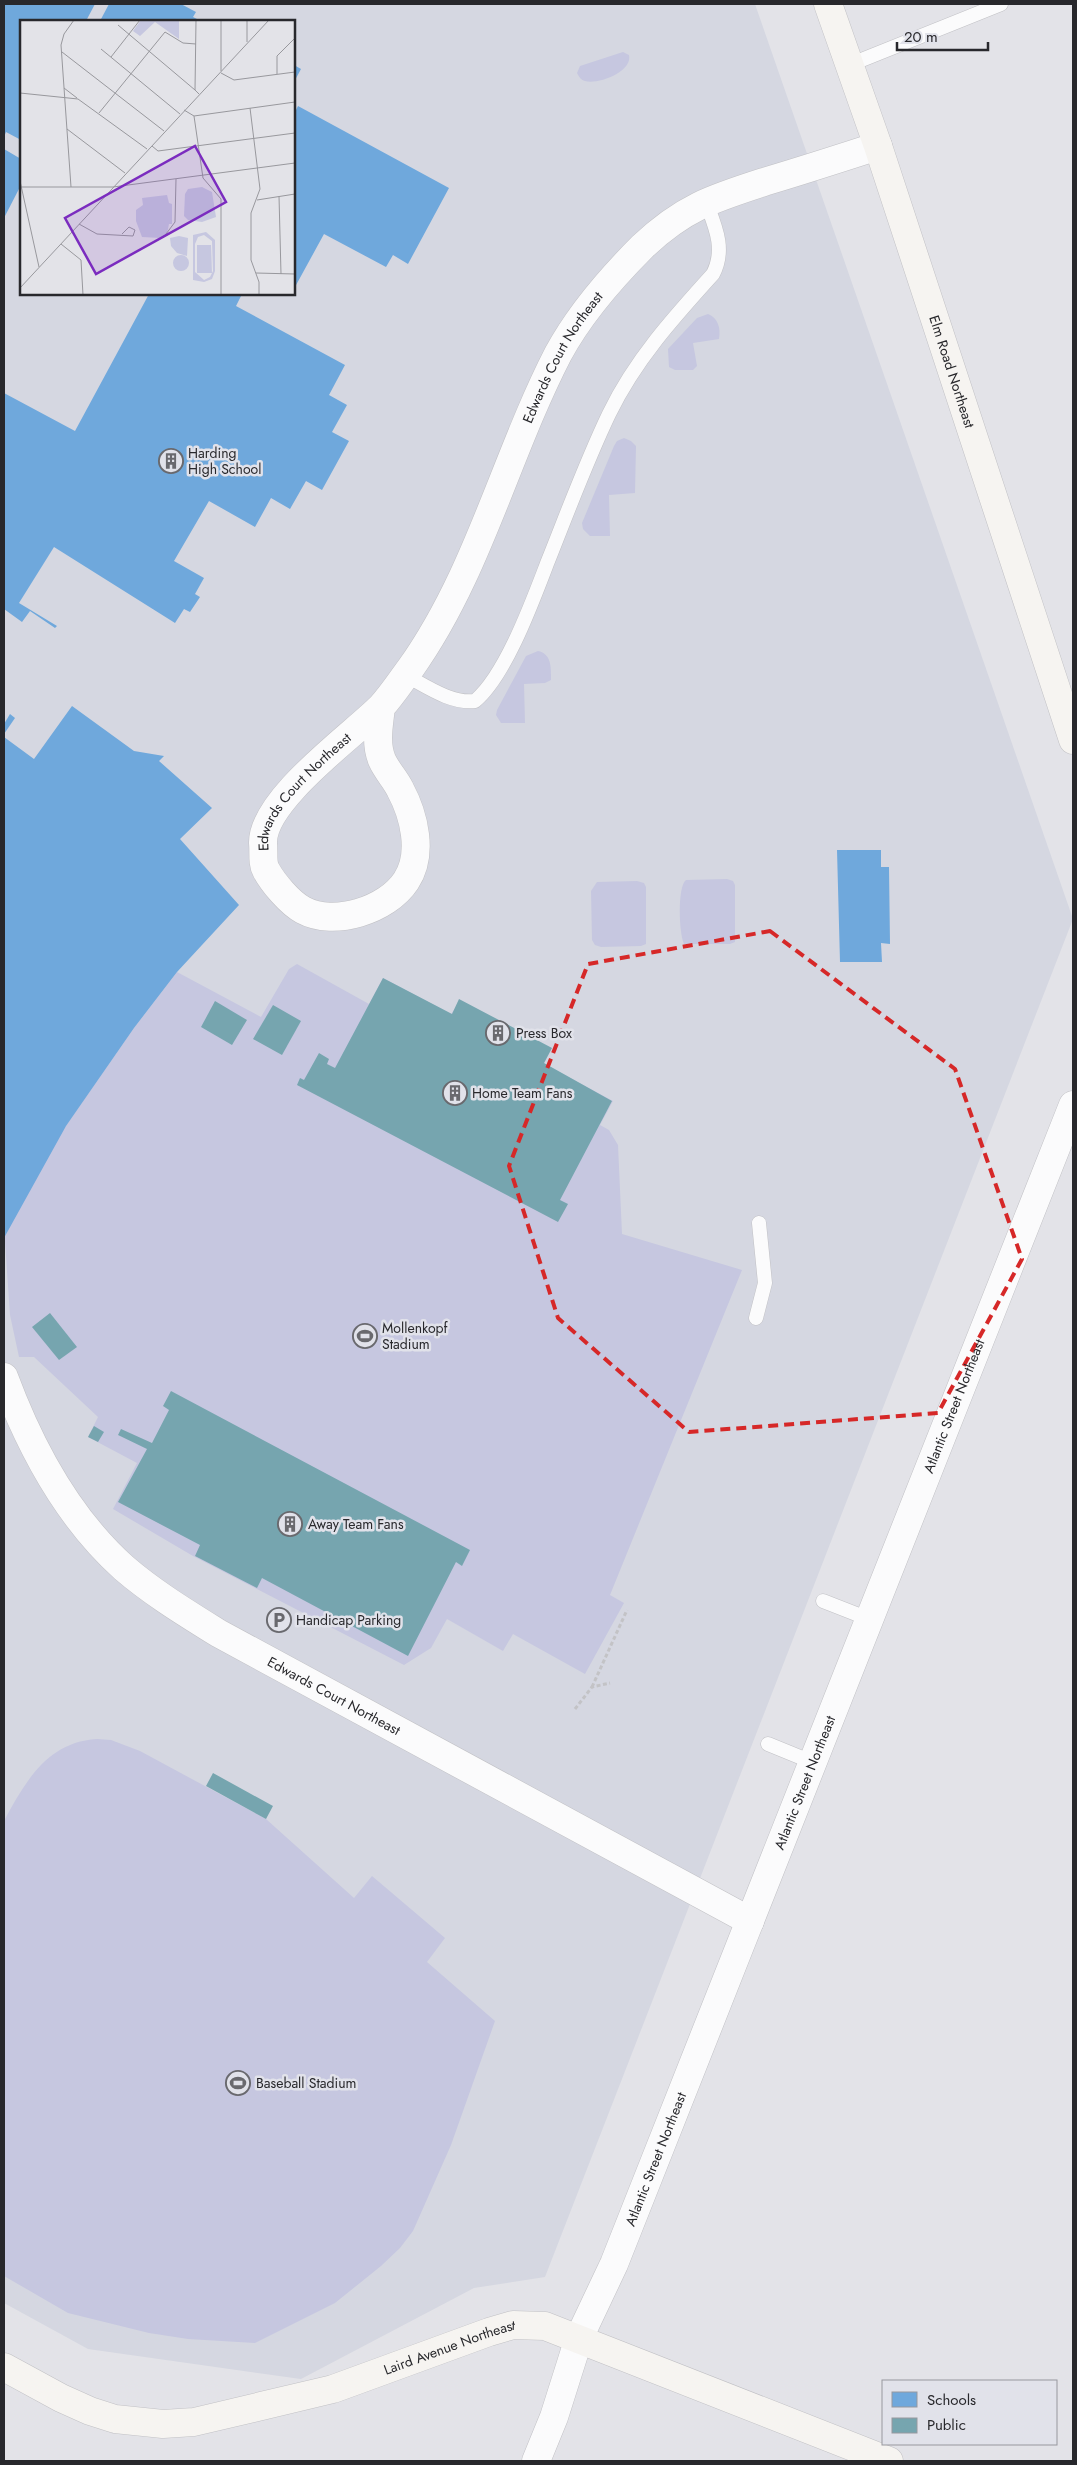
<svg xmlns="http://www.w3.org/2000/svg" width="1077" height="2465" font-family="Jost,sans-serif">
	<rect width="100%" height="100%" fill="#e3e3e8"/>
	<!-- built -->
	<path fill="#d5d7e1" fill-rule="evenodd" d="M4,4h751l318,915 -528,1358 -71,11 -173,91 -213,-30 -84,-46zM21,21h273v273h-273z"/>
	<!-- green -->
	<g fill="#c6c7e0">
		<path d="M623,52l6,3c4,17 -32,30 -44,26 -4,-1 -6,-4 -8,-8l3,-7z"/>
		<path d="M708,314c10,4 13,14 11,25l-26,4 4,23 -4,4h-18l-6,-3 -1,-18 29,-31z"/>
		<path d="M624,438l7,3 5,5 -1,47 -26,2 1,41h-20l-7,-7 -1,-6 32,-77 3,-5z"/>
		<path d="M538,651c14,3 13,17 13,29l-6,3 -21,1 1,39h-24l-5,-8 1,-5 29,-54z"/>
		<path d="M727,879l6,2 2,4v57l-5,2h-46c-5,-10 -7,-57 2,-64z"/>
		<path d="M637,881l7,2 2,4v57l-5,2 -40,1 -6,-2 -3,-5 -1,-49 6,-9z"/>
		<path d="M297,964l72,40 14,-26 68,36 5,-7 96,41 -8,16 69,37 -13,24 9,5 9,15 4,89 120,36 -132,325 14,8 -39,71 -72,-40 -10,17 -56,-32 -16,29 -27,17 -211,-109 -80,-47 24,-46 -49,-26 10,-20 -64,-60h-15l-9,-42 -6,-88 13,-18 25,-49 92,-132 43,-56 84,45 28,-48z"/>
		<path d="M97,1739l14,1 29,11 126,68 88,79 18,-22 73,62 -18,24 68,59 -44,124 -38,86 -13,17 -19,18 -46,37 -80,40 -67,-4 -39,-6 -81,-20 -64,-37v-455c21,-39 43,-79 93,-82z"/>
	</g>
	<!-- schools -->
	<g fill="#6fa8dc">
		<path d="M4,4h91l-9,17h-65v119l-15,-8 -2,5z"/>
		<path d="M109,4h72l15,8 -3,5 8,4h-101z"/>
		<path d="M294,65l7,4 -7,13z"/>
		<path d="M298,106l151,82 -41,76 -15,-9 -7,12 -62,-33 -29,53 -1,-1v-172z"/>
		<path d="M4,149l17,10v26l-17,33z"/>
		<path d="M149,294h93l-6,12 109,59 -16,30 18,10 -15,27 17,9 -27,49 -16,-9 -16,28 -19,-11 -16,29 -46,-26 -35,60 30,17 -9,16 5,3 -10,15 -6,-3 -9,14 -121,-76 -35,56 38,23 -2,2 -25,-17 -8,11 -18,-13v-216l71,38z"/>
		<path d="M72,706l62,45 30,5 -5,5 53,47 -32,31 59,66 -62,67 -43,56 -68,98 -62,112v-501l30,22z"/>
		<path d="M10,714l5,4 -11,16v-10z"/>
		<path d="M837,850h44v17h8l1,77 -9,-1 1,19h-42z"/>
	</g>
	<!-- public -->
	<g fill="#76a5af">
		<path d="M383,978l69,36 7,-15 93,49 -8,15 68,38 -52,99 8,4 -10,18 -261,-137 3,-7 4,2 15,-27 10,6 -2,5 8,4z"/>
		<path d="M215,1001l32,19 -15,25 -31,-18z"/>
		<path d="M273,1005l28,16 -19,34 -29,-16z"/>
		<path d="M50,1313l27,34 -18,13 -27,-33z"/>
		<path d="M171,1391l299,159 -8,16 -6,-4 -48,94 -146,-78 -5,10 -62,-32 5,-11 -82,-43 29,-53 -29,-14 3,-6 31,14 17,-33 -6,-4z"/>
		<path d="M94,1426l10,6 -6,10 -10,-5z"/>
		<path d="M213,1773l60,33 -7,13 -60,-33z"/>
	</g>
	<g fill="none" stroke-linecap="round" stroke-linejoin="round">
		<defs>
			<g id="lane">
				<path d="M849,65l152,-61"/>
				<path d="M405,675c21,11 46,29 70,26 31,-26 58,-101 73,-140 20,-50 38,-99 61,-147 26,-54 65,-97 104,-140 13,-25 2,-48 -7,-72"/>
				<path d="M756,1318l9,-35 -6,-60"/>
				<path d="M823,1601l46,18"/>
				<path d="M768,1744l44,18"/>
			</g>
			<g id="street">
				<path id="s1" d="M381,707c-2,18 -6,36 1,53 5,11 13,19 18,29 14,26 24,65 6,92 -19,29 -72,46 -103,29 -13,-7 -30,-27 -37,-40 -4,-7 -2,-18 -3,-27 -1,-43 89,-107 118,-136 11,-12 20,-26 29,-38 68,-95 95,-212 148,-315 21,-39 53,-76 84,-107 42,-40 72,-49 125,-66 37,-11 74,-23 111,-35"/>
				<path id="s2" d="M4,1377c26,70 63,140 120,191 29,25 62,45 94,65l532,288"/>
				<path id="s3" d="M536,2461l18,-44 25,-79 35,-74 459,-1159"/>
			</g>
			<g id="secondary">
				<path id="s4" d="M828,4l50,142 195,594"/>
				<path id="s5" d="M4,2367l57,31 29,13 25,8 48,5 31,-2 139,-33 156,-57 24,-7 32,1 344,135"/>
			</g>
		</defs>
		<!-- lane casing -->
		<use href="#lane" stroke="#c1c1c5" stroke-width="15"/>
		<!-- street casing -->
		<use href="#street" stroke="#c1c1c5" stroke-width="29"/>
		<!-- secondary casing -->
		<use href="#secondary" stroke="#c1c1c5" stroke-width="29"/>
		<!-- path -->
		<g stroke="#c3c3c6" stroke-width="3" stroke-dasharray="4 2.5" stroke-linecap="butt">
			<path d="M592,1687l35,-77"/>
			<path d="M575,1709l17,-22 18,-4"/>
		</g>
		<!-- lane -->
		<use href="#lane" stroke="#fbfbfc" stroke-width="14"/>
		<!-- street -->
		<use href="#street" stroke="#fbfbfc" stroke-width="28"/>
		<!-- secondary -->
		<use href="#secondary" stroke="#f6f4f1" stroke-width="28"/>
	</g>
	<!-- marked area -->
	<path fill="none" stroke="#d62828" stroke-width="4" stroke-dasharray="10 6" stroke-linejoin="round" d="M770,931l185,138 67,190 -84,154 -249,19 -131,-114 -49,-152 79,-202z"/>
	<!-- icons -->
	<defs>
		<symbol id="building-ring" viewBox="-11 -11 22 22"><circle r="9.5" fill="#e1e2ea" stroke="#69696e" stroke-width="1.5"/><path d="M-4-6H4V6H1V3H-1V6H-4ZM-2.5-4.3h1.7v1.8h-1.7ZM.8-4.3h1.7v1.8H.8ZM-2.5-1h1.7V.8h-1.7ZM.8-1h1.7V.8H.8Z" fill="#69696e"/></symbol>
		<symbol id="stadium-ring" viewBox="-11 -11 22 22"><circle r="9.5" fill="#e1e2ea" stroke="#69696e" stroke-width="1.5"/><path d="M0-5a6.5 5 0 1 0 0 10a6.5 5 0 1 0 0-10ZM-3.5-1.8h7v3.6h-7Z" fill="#69696e"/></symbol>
		<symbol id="parking-ring" viewBox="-11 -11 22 22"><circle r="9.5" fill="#e1e2ea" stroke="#69696e" stroke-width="1.5"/><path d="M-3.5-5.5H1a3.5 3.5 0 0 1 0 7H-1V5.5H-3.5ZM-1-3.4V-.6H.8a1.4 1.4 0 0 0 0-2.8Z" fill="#69696e"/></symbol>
	</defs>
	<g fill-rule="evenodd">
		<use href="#building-ring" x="157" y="447" width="28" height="28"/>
		<use href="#building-ring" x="484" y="1019" width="28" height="28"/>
		<use href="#building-ring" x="441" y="1079" width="28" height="28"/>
		<use href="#stadium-ring" x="351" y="1322" width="28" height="28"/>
		<use href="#building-ring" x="276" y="1510" width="28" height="28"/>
		<use href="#parking-ring" x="265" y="1606" width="28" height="28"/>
		<use href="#stadium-ring" x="224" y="2069" width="28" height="28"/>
	</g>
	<g text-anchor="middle" stroke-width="5" stroke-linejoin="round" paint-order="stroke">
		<!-- street labels -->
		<g font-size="14" fill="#28282c" stroke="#e1e2ea">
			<text dy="5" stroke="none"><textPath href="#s1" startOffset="961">Edwards Court Northeast</textPath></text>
			<text dy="5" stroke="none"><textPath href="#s4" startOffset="388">Elm Road Northeast</textPath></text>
			<text dy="5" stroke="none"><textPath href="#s1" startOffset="448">Edwards Court Northeast</textPath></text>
			<text dy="5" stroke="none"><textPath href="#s3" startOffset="1135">Atlantic Street Northeast</textPath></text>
			<text dy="5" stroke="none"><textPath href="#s2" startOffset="474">Edwards Court Northeast</textPath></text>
			<text dy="5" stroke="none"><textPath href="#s3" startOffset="730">Atlantic Street Northeast</textPath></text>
			<text dy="5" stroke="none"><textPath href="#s3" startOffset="325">Atlantic Street Northeast</textPath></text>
			<text dy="5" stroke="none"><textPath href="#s5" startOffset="469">Laird Avenue Northeast</textPath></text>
		</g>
		<!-- poi labels -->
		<g font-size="14" fill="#28282c" stroke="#e1e2ea" text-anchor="start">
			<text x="188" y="458">Harding<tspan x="188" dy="16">High School</tspan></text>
			<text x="516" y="1038">Press Box</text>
			<text x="472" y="1098">Home Team Fans</text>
			<text x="382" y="1333">Mollenkopf<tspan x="382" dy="16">Stadium</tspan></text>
			<text x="308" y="1529">Away Team Fans</text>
			<text x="296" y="1625">Handicap Parking</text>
			<text x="256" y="2088">Baseball Stadium</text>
		</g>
	</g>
	<!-- overview -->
	<g transform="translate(20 20)">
		<rect width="275" height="275" fill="#e3e3e8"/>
		<path d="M121,0h38v19l-24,-17 -15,14 -7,-5zM182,167l10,5 4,25 -14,5 -14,-2 -4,-4 1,-22 3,-5zM147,175l2,8 3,1v20h-3l-2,10 -6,4 -19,-1 -6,-16v-11l7,-5 -1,-7zM186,212l9,8v31l-3,8 -8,3 -11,-2v-45zM184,215l8,6 1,30 -3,6 -6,3 -9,-8v-28l3,-7zM159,216l9,2 -1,18 -10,-3 -6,-7 -1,-8zM177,225h14l1,28h-15zM153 243a8 8 0 1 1 16 0a8 8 0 1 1-16 0Z" fill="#c6c7e0" fill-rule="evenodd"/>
		<path fill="none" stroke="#98989d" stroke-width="1" d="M176,0l-1,70 4,4M98,5l77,65M227,22v-22M81,29l79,65M42,32l102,79M91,37l29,-37M201,51v-51M201,53l13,7 61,-8M257,54v-18l18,-18M44,68l13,10M0,73l58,6 69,50M230,88l10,81 -9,24v47l8,22v13M164,90l10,6 101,-14M79,93l66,-81 18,11 13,1M174,96l9,62 18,21v96M47,109l58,44M132,126l6,5 137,-18M0,161l19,86M0,167h93l182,-24M51,167l-10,-142 3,-11 10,-14M259,176l2,78M237,180l38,-6M59,204l18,10 36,2 2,-6 -6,-3 -7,7M143,218l12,-16 1,-43M41,224l20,16 2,35M236,253l39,1M0,268l249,-268"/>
		<path fill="#7b2cbf" fill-opacity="0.15" stroke="#7b2cbf" stroke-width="2.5" d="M175,126l31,56 -130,72 -31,-56z"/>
		<rect width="275" height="275" fill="none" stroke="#28282c" stroke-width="2.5"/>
	</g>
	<!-- border -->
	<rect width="1077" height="2465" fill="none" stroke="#28282c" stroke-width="10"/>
	<!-- legend -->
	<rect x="882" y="2380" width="175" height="65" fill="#e1e2ea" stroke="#97989e"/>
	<rect x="892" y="2392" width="25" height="15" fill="#6fa8dc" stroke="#97989e"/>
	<text x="927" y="2405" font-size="15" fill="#28282c">Schools</text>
	<rect x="892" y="2418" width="25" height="15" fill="#76a5af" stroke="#97989e"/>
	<text x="927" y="2430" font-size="15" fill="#28282c">Public</text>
	<!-- scale -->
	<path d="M897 42v8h91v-8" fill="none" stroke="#28282c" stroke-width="2.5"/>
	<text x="904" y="42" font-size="15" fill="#28282c" stroke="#e1e2ea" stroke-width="4" paint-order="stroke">20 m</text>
</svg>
